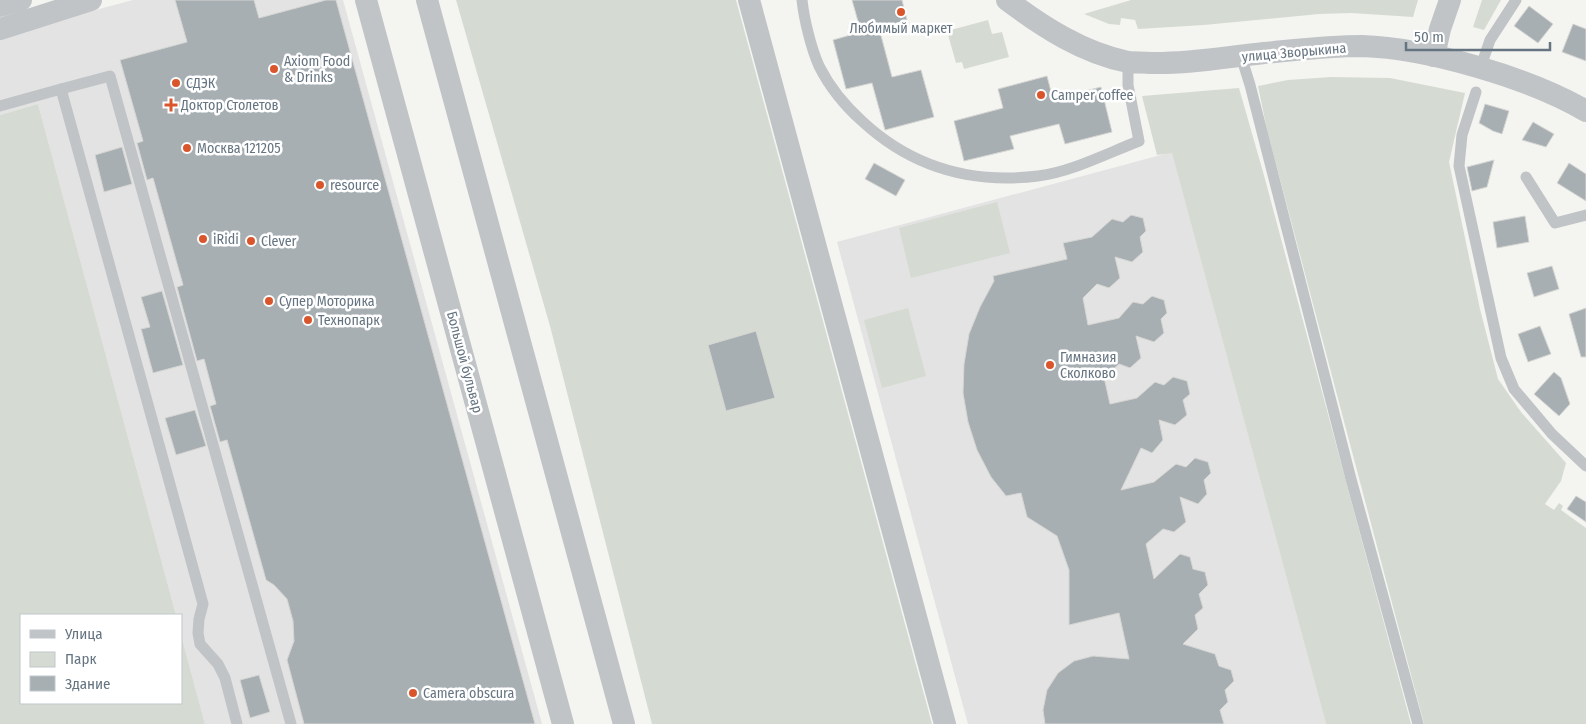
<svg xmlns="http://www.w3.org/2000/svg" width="1586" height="724" font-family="'Fira Sans Condensed',sans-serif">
	<rect width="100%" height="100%" fill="#f4f4f1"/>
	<!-- built -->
	<g fill="#e2e3e2">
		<path d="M133,0h210l199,724h-337l-24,-89v-20h-5l-138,-511 -38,11v-77l21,-8z"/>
		<path d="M1172,152l154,572h-358l-131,-482z"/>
	</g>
	<!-- green -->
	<g fill="#d5dbd2">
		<path d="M456,0h280l196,724h-280l-102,-398z"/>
		<path d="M1131,0h287l-5,17 -62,-4 -32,1 -115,11 -66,4 -3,-9 -14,-2 -1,7 -11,-1 -25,-10z"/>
		<path d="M1482,0h19l-17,30 -11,-3z"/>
		<path d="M988,20l4,14 10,-2 7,25 -45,12 -2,-7 -6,1 -9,-32z"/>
		<path d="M1331,77l59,1 75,15 -16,69 31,147 18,70 23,33 45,51 -5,18 -16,23 9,6 5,-7 4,3 -2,4 25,18v196h-162l-157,-594 -9,-44 30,-6z"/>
		<path d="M1239,88l26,91 146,545h-85l-154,-571 -15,2 -15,-59z"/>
		<path d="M38,104l138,511h-155v88h160v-68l24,89h-205v-609z"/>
		<path d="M997,202l13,51 -99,25 -12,-50z"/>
		<path d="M908,308l18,68 -44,12 -18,-68z"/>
	</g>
	<!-- building -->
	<g fill="#a7afb3" stroke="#d6d6d3">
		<path d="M175,0h79l5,18 67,-18h10l199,724h-231l-17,-64 7,-19 -1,-20 -6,-22 -13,-14 -8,-5 -39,-140 -7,2 -10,-36 6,-2 -12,-45 -7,2 -20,-74 6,-2 -30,-107 -6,2 -10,-37 6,-2 -23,-81 67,-18z"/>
		<path d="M852,0h50l5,20 -28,8 13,49 29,-7 13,47 -49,13 -13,-47 -26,6 -13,-49 28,-8z"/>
		<path d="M1529,6l24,18 -15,19 -24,-17z"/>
		<path d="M1573,24l13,5v32l-24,-9z"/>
		<path d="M1047,76l6,23 48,-12 11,45 -47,12 -6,-20 -49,12 4,13 -50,12 -10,-40 49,-13 -5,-19z"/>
		<path d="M1485,104l24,7 -7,23 -9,-3 -14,-8z"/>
		<path d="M1533,122l21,12 -8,13 -24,-7z"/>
		<path d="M122,147l10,37 -28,8 -9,-37z"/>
		<path d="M1494,160l-7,27 -15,4 -5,-24z"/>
		<path d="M874,163l31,17 -9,16 -31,-17z"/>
		<path d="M1569,163l17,11v27l-29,-18z"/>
		<path d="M1131,215l12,3 3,13 -6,6 3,15 -11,10 -17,-5 5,21 -11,10 -12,-4 -14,14 5,27 31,-7 14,-16 10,2 9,-8 12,4 3,13 -6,6 3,14 -10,9 -18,-6 5,22 -11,10 -11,-4 -15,13 6,27 27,-6 18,-16 9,3 9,-8 14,4 3,13 -7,6 4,15 -12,10 -16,-5 4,20 -11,13 -11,-5 -20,42 33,-8 22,-18 10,3 9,-9 13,4 3,11 -7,7 3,14 -9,10 -18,-7 6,25 -12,10 -11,-3 -17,15 8,35 26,-25 10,3 3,12 12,3 3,13 -9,9 4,14 -8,7 3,14 -15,15 32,10 4,12 12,4 3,11 -9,9 3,12 -8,8 4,14h-179l-2,-14 4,-20 11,-17 16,-12 19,-5 36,3 -10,-46 -50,12v-55l-12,-34 -30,-19 -6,-24 -15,3 -15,-19 -14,-27 -9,-28 -5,-29 1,-29 5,-30 11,-27 14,-26 -1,-5 74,-17 -4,-16 29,-6 20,-18 11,3z"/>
		<path d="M1525,216l4,26 -32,6 -4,-26z"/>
		<path d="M1552,266l7,23 -25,8 -7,-24z"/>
		<path d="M162,291l21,74 -30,8 -12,-44 9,-2 -9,-30z"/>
		<path d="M1586,308v49h-5l-12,-43z"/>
		<path d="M1540,326l11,28 -23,8 -10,-28z"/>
		<path d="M756,331l19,67 -49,13 -18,-66z"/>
		<path d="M1554,372l7,6 9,26 -11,12 -25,-22z"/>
		<path d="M195,410l11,36 -30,9 -11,-37z"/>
		<path d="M1576,496l10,6v20l-19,-13z"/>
		<path d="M259,675l11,37 -20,6 -10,-38z"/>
	</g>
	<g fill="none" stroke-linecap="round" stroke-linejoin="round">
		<!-- lane -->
		<g stroke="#c0c4c7" stroke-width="11">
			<path d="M802,0c2,19 9,48 17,66 11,22 26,40 44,56 50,46 109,62 175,54 33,-4 70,-23 101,-35l-11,-56v-23"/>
			<path d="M1241,56l9,29 101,394 67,245"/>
			<path d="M1480,69l10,-29 26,-40"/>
			<path d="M61,89l49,-13 181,648"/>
			<path d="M1476,92l-14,43 -3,31 42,192 13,31 38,45 34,32"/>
			<path d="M0,106l61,-17 142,515 -4,15 -1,14 2,11 18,20 7,14 12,46"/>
			<path d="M1526,177l29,46 31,-8"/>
		</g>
		<!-- street -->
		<g stroke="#c0c4c7" stroke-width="22">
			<path d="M366,0l197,724"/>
			<path d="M427,0l197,724"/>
			<path d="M749,0l196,724"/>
			<path d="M1007,0c36,27 76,53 121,62 7,1 15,0 22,1 38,1 76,-6 114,-10 32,-3 65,-7 98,-7 65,2 168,32 224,65"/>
			<path d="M0,6l21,-6"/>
			<path d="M0,29l91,-29"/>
			<path d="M1434,56l6,-27 10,-29"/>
		</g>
	</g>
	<!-- markers -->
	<g fill="#d9552c" stroke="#fff" stroke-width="2">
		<circle cx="901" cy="12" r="5"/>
		<circle cx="274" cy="69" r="5"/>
		<circle cx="176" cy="83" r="5"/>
		<circle cx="1041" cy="95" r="5"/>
		<path d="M168.5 97.5h5v5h5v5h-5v5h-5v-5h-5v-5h5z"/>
		<circle cx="187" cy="148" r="5"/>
		<circle cx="320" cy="185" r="5"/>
		<circle cx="203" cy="239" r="5"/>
		<circle cx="251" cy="241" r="5"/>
		<circle cx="269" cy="301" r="5"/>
		<circle cx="308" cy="320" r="5"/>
		<circle cx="1050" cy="365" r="5"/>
		<circle cx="413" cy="693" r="5"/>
	</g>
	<g text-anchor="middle" stroke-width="5" stroke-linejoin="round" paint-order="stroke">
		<!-- poi labels -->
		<g font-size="14" fill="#657480" stroke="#fff" text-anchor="start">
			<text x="901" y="33" text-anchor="middle">Любимый маркет</text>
			<text x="284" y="66">Axiom Food<tspan x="284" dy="16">&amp; Drinks</tspan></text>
			<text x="186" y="88">СДЭК</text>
			<text x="1051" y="100">Camper coffee</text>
			<text x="181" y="110">Доктор Столетов</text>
			<text x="197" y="153">Москва 121205</text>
			<text x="330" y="190">resource</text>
			<text x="213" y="244">iRidi</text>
			<text x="261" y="246">Clever</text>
			<text x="279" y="306">Супер Моторика</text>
			<text x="318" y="325">Технопарк</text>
			<text x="1060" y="362">Гимназия<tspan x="1060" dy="16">Сколково</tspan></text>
			<text x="423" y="698">Camera obscura</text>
		</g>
		<!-- street labels -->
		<g font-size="14" fill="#657480" stroke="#fff">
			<text transform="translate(1294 52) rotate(-5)" y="5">улица Зворыкина</text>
			<text transform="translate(465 362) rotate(75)" y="5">Большой бульвар</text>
		</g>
	</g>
	<!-- legend -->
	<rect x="20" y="614" width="162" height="90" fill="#ffffff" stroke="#c1c7cc"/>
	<rect x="30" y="630" width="25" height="8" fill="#c0c4c7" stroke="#c1c7cc"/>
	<text x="65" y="639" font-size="15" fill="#657480">Улица</text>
	<rect x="30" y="652" width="25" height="15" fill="#d5dbd2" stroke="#c1c7cc"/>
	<text x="65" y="664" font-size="15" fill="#657480">Парк</text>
	<rect x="30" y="676" width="25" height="15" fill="#a7afb3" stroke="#c1c7cc"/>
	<text x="65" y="689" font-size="15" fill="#657480">Здание</text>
	<!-- scale -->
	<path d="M1406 42v8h144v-8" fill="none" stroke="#657480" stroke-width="2.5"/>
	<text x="1414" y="42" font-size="15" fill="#657480" stroke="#ffffff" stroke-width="4" paint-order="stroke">50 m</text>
</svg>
